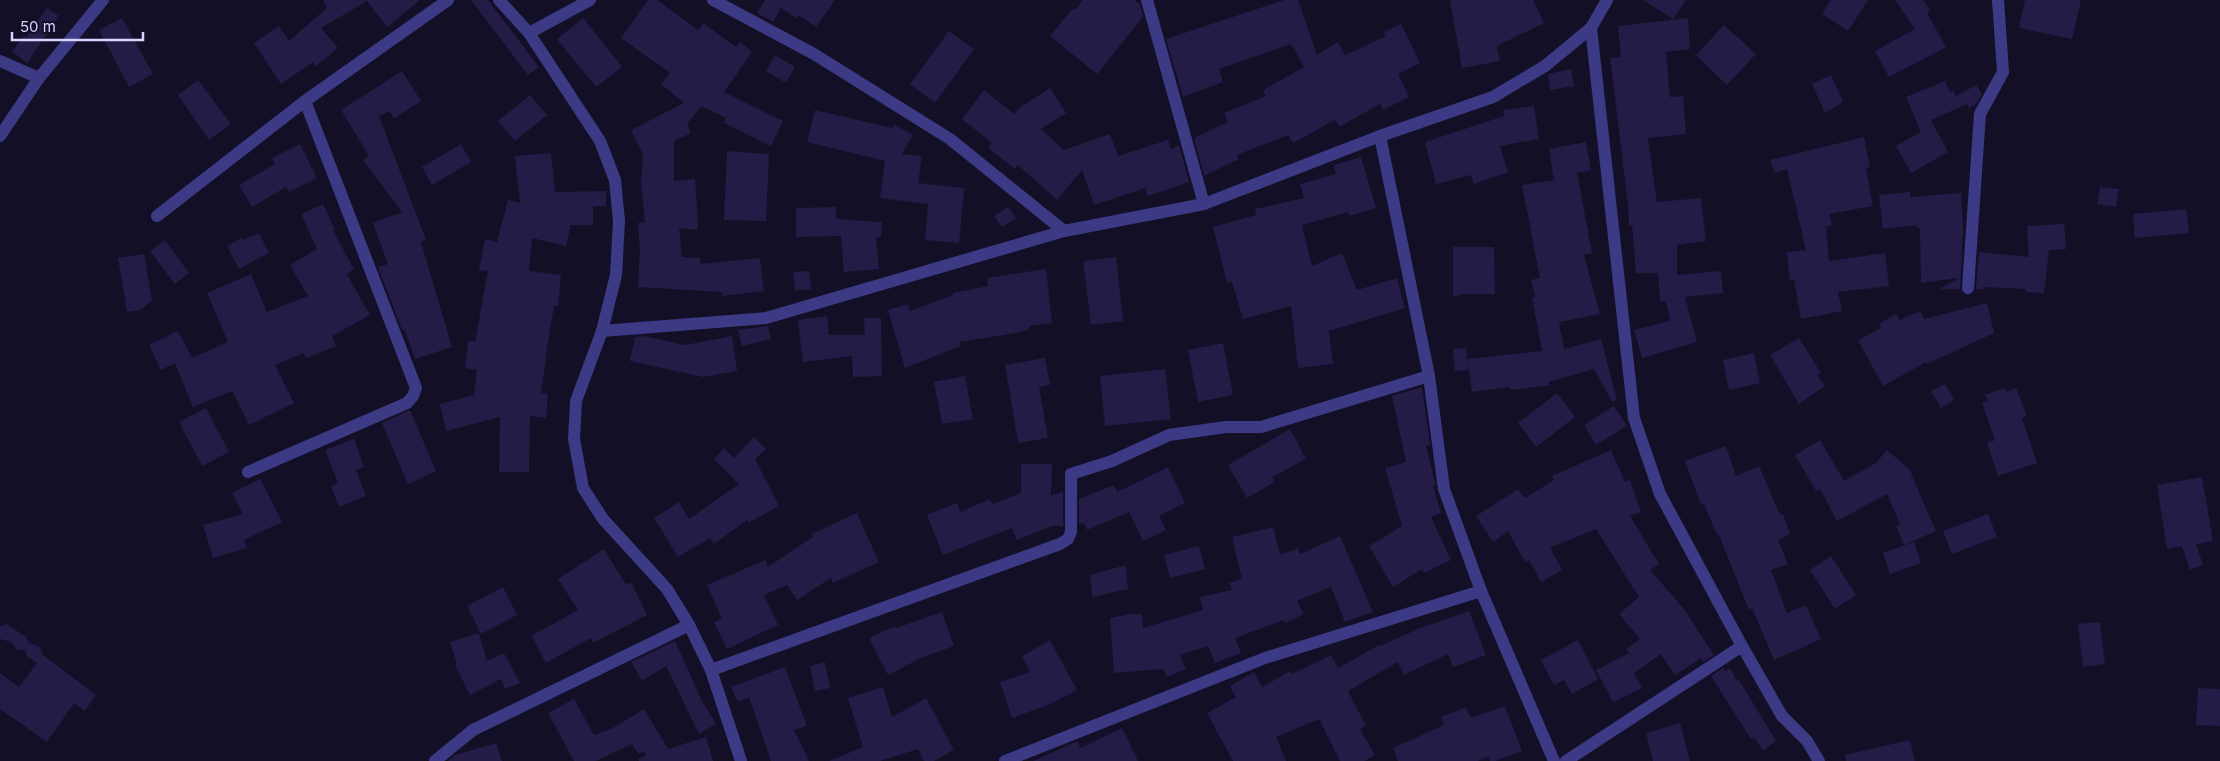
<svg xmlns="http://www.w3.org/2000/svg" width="2220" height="761" font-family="Inter,sans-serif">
	<rect width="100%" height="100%" fill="#130f26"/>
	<!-- building -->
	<g fill="#241b47">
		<path d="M323,0h97l-33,27 -20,-26 -46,27 17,20 -22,18 -3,-4 -32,22 -27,-41 25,-17 10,15 38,-33z"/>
		<path d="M471,0h17l51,67 -11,8z"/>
		<path d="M648,0h9l41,30 5,-7 33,24 4,-5 12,10 -28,40 59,29 -12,25 -47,-23 2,-5 -25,-12 -14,18 4,9 -17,8v40l21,-2 3,40 -1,11 -18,-2 3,29 18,1v6l60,-6 4,33 -42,5v-4l-84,-5 2,-38 -2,-26 7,-1 -4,-38 2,-29 -12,-25 53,-27 -23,-19 9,-11 -49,-35z"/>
		<path d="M765,0h70l-19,27 -18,-12 -2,3 -15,-10 -8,14 -16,-9z"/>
		<path d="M1083,0h51l6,4 3,13 -46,57 -47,-38 23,-28 2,2z"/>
		<path d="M1284,0h14l19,55 21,-13 7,13 41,-19 -2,-4 17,-8 19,39 -22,11 11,23 -26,13 -3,-6 -41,23 -4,-7 -42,23 -5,-8 -51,20 2,4 -35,17 -10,-38 34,-16 -4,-9 42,-17 -3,-6 41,-23 -13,-23 -72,25 4,13 -40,15 -17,-58z"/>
		<path d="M1450,0h83l11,23 -47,23 3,15 -38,7z"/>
		<path d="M1643,0h43l-13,19z"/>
		<path d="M1831,0h37l-20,31 -26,-17z"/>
		<path d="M1895,0h28l7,10 -3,3 19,34 -57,30 -14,-26 40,-22z"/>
		<path d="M2025,0h56l-9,39 -53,-11z"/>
		<path d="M47,8l12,8 -32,47 -15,-12 12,-15 2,2z"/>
		<path d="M122,18l31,56 -24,13 -30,-57z"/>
		<path d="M583,18l39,49 -26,20 -39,-48z"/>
		<path d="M1688,18l2,31 -24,3 4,45 13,-1 3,38 -38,4 9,64 44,-4 5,43 -29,4v30l44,-4 2,22 -38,4 12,45 -55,16 -8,-28 36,-9 -4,-20 -6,1 -2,-29h-22l-4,-48h-3l-1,-21 -18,-146 11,-1 -3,-31z"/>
		<path d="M1724,25l32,29 -29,31 -31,-30z"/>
		<path d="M949,31l25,18 -39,54 -25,-19z"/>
		<path d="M775,55l20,12 -9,16 -20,-12z"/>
		<path d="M1571,69l3,17 -24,4 -2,-16z"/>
		<path d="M402,71l19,30 -27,18 -4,-8 -11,5 47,124 -5,2 31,105 -37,12 -10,-29h-3l-24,-63 10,-3 -15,-41 29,-11 -39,-52 6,-4 -28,-46z"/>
		<path d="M1831,75l12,27 -18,11 -13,-29z"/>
		<path d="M198,80l33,44 -22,16 -31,-45z"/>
		<path d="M1945,81l5,11 3,-2 3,6 20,-11 6,9 -6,10 -7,4 -2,-4 -36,16 17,32 -37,21 -15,-27 25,-14 -15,-35z"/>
		<path d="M1050,88l16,25 -25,16 23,21 46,-16 8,22 50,-16 3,9 8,-4 10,37 -41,14 -3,-8 -51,17 -12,-35 -25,30 -39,-35 -3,4 -27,-21 4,-5 -30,-24 22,-29 30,24 5,-6z"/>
		<path d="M530,95l17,20 -32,26 -17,-20z"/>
		<path d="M1534,106l5,33 -39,7 8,26 -34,12 -3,-9 -35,9 -11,-42 79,-26 -1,-6z"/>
		<path d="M815,110l77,18 3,-3 18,10 -11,19 20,2 -4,27 46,5 -5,55 -34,-3 3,-36 -48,-6 5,-37 -78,-19z"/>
		<path d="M1864,137l6,30 -4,1 7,38 -44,8 3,11 -6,2 3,34 56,-8 4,33 -51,6 4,19 -41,8 -7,-40 -4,1 -3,-28 19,-2 -19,-81 -12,4 -5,-13z"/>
		<path d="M1586,142l5,28 -14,3 15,80 -8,2 16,59 -41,8 5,27 37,-10 16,61 -5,2 -18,-33 -46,13 3,3 -40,5 -1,-3 -38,5 -5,-33 75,-8 -10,-53 3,-1 -4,-17 9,-2 -18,-93 32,-5 -5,-31z"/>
		<path d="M300,144l17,34 -28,14 -3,-5 -34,20 -13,-22 36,-21 -3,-6z"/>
		<path d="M461,144l10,18 -39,23 -10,-18z"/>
		<path d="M727,151l42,3 -3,67 -42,-1z"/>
		<path d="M551,153l4,39 51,-1v15h-13v19h-22l-5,21 -34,-8 -3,33 32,4 -3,31h-4l-6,36 -7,51 7,1 -2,24 -16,-2 -1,56h-30l1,-55 -54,14 -6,-27 34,-9 3,-25 -12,-2 3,-27 7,1 13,-71 -9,-1 6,-31 12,3 11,-42 12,3 -5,-47z"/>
		<path d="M1361,157l15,51 -27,8 -1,-4 -46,13 10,41 30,-13 15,37 40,-12 8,30 -76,23 4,33 -35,4 -7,-62 -48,13 -11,-37 -5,1 -14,-56 43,-12 -1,-6 49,-11 -4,-14 36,-10 -2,-9z"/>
		<path d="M2100,187l19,2 -3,18 -19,-3z"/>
		<path d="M1910,192v5l51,-4 2,38 -3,58h-20l19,-11 -38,5 -1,-55h-3v-3l-34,4 -4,-34z"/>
		<path d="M323,204l12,26 -2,1 21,38 -7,5 23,41 -38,21 4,10 -30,12 -2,-5 -29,12 19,38 -45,22 -17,-34 -39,16 -18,-44 -14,7 -12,-25 29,-14 14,27 36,-16 -21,-49 44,-19 16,38 41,-16 -18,-31 27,-16 -16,-35z"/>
		<path d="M836,207v12l46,3 -1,16 -5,-1 3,32 -35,3 -3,-36 -45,1v-29z"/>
		<path d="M1008,207l8,11 -14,9 -8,-11z"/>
		<path d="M2186,209l3,24 -54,5 -2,-24z"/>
		<path d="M2064,224l2,25 -17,1 -5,43 -18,-1v-3l-43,-2 1,2h-8l3,-37 50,5 -2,-31z"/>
		<path d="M259,233l10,20 -30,16 -12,-23 15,-8 1,2z"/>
		<path d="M165,240l24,33 -14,11 -25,-33z"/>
		<path d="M1453,247h41l1,47h-33l-9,3z"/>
		<path d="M144,254l8,47 -12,9 -13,2 -9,-54z"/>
		<path d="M1116,257l7,64 -32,4 -8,-64z"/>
		<path d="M1046,269l6,54 -23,3v4l-31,6 -39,6 1,4 -55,22 -17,-58 20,-6 2,7 43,-16v-2l35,-7 -1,-8z"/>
		<path d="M809,271l2,18 -16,2 -2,-19z"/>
		<path d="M1987,303l7,30 -67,31 -1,-2 -43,24 -25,-46 23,-12 -2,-4 17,-10 4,6 20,-9 4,8z"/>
		<path d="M827,316l2,19h36l-1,-17h17l1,58 -29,1 -1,-21 -49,6 -5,-42z"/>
		<path d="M768,326l3,13 -29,7 -4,-16z"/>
		<path d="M644,336l41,9 47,-9 5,35 -34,6 -73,-16 5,-24z"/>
		<path d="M1799,338l22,35 -4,2 8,11 -26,18 -29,-49z"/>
		<path d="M1223,343l10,52 -35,7 -10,-52z"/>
		<path d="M1466,348l2,22 -13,1 -2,-22z"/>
		<path d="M1754,353l6,30 -31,7 -6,-30z"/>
		<path d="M1045,358l5,27 -11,2 9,51 -30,5 -13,-78z"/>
		<path d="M1165,369l6,50 -66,7 -5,-50z"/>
		<path d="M965,376l8,43 -31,5 -8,-42z"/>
		<path d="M1945,384l9,16 -13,8 -10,-17z"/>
		<path d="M1422,387l8,58 -4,1 9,37v3h-2l8,27 -10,4 20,43 -27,13 -2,-4 -29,18 -24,-41 33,-20 -17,-58 21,-6 -14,-66z"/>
		<path d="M2004,388l2,4 10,-4 11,28 -5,2 15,45 -39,13 -11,-33 8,-3 -13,-37 6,-2 -3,-6z"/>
		<path d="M1557,393l18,24 -39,30 -18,-24z"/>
		<path d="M1614,406l13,20 -31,19 -12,-20z"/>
		<path d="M206,408l23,44 -27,14 -23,-44z"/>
		<path d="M410,410l26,61 -28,13 -26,-61z"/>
		<path d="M1290,429l16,30 -34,18 3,5 -28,16 -19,-33z"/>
		<path d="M754,437l12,12 -11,10 24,47 -31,17 -1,-3 -33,24 -4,-6 -32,19 -24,-39 25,-16 10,17 50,-35 -25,-25 10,-11 10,10z"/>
		<path d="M354,439l10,28 -8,3 10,26 -27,11 -8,-21 7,-3 -13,-33z"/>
		<path d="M1820,440l24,41 32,-18 11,-13 25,22 -1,2 25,57 -32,14 -8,-19 4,-2 -13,-30 -50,27 -17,-32 -4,2 -21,-36z"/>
		<path d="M1726,446l10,30 23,-10 21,49 3,-1 7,20 -12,6 10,24 -17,6 16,43 19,-8 15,34 -47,21 -22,-52 -3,2 -30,-75h-2l-13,-31 -3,1 -16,-44z"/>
		<path d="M1611,450l14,32 5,-2 11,32 -11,4 29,48 -9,6 34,39 30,46 -11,7 -2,-4 -26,17 -14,-21 -27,19 8,15 -29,14 -17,-32 33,-17 -3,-4 14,-10 -21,-25 20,-17 -43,-68 -46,19 12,22 -21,12 -12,-22 -4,2 -17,-31 -15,11 -17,-26 42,-27 7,9 29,-18 -2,-4z"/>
		<path d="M1021,464h31l-1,31 12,-3v34h-11l-35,14 -5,-12 -69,27 -16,-40 30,-12 3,9 30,-13 2,5 29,-11z"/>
		<path d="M1168,467l17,36 -26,13 7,14 -23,11 -14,-29 -42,18 -3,-7 -5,1v-25l35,-14 3,7z"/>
		<path d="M2202,477l11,64 -17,3 7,21 -13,5 -8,-24 -15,3 -10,-64z"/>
		<path d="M260,479l22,43 -38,18 3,8 -34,10 -10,-33 40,-11 -11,-21z"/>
		<path d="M857,513l22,49 -46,21 -2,-5 -34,22 -10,-15 -23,10 14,30 -51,24 -13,-27 8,-3 -15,-34 58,-25 3,7 45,-30 -2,-3z"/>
		<path d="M1988,514l9,23 -45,17 -9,-23z"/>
		<path d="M1273,527l7,28 18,-7 2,6 40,-18 33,76 -28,10 -14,-35 -34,14 7,13 -19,9 -1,-3 -49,18 6,15 -26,10 -7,-17 -28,9 6,14 -19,8 -4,-8 -49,4 -4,-55 20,-4h12l1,14 60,-18 -3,-13 32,-7 -3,-7 13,-4 -10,-42z"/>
		<path d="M1914,542l7,21 -31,11 -7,-21z"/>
		<path d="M1199,546l6,23 -35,9 -6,-23z"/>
		<path d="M604,549l22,36 5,-3 16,33 -54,28 -2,-5 -45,25 -15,-27 47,-26 -20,-31z"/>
		<path d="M1831,556l25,39 -21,14 -25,-39z"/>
		<path d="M1126,565l2,24 -36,8 -2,-22z"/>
		<path d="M503,587l14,28 -36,19 -14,-28z"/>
		<path d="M1469,611l17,44 -33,12 -5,-13 -44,21 -6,-13 -50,29 18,35 -6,3 15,26 -10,6h-25l-21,-42 -43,18 10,24h-53l-26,-48 29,-16 -6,-11 24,-14 8,15 28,-16 2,3 39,-19 7,13 41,-23 1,1 38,-17z"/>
		<path d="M942,612l12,34 -33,12 -33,17 -19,-37 26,-12 1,2z"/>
		<path d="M2100,622l5,42 -22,3 -5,-43z"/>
		<path d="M7,624l19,13 3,6 11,4 3,8 53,40 -11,16 -11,-8 -27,39 -47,-33v-36l19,14 18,-24 -10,-7 -2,-6h-8l-6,-8 -11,-3v-13z"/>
		<path d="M479,633l8,28 17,-8 16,30 -15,6 -4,-10 -31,16 -15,-30 2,-1 -7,-22z"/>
		<path d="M1050,640l27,50 -29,15 -36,13 -12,-36 30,-10 -8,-16z"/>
		<path d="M1578,640l20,39 -26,15 -8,-14 -10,5 -13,-25z"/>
		<path d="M675,641l27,60 14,23 -17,10 -33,-68 -24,15 -11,-19z"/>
		<path d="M825,662l5,26 -15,3 -5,-25z"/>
		<path d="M785,667l22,59 -13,4 15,31h-38l-22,-64 -11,5 -7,-15z"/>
		<path d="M1723,668l2,3 5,-3 7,13 2,-1 37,61 -13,10 -9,-14 -3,2 -40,-63z"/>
		<path d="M883,687l9,30 34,-19 28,52 -20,11h-10l-6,-12 -38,12h-51l34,-14 -15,-49z"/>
		<path d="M2198,688l22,1v37l-24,-1z"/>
		<path d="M574,699l20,36 19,-7 31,-19 24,40 38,-12 7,24h-74v-3l7,-2 -2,-5 -6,3 -6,-10 -36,17h-22l-26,-48z"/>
		<path d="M1505,706l17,45 -27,10h-5l-1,-5 -11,5h-80l-5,-13 51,-23 -3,-8 25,-10 5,11z"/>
		<path d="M1680,723l10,38h-37l-7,-28z"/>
		<path d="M1122,728l16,33h-105l45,-20 2,7z"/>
		<path d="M1910,740l5,21h-69l-1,-6z"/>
		<path d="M496,743l6,18h-54l7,-6z"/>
	</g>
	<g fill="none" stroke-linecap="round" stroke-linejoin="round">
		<!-- street -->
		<g stroke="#3d3a85" stroke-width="12">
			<path d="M499,0l30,33 71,108 15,39 4,41 -3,54 -14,56 -26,70 -2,38 9,49 20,31 64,70 22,36 22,45 30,91"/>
			<path d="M713,0l101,54 136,85 114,92"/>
			<path d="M1147,0l57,204"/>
			<path d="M1591,28l43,390 26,76 82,152 40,70 25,25 12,20"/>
			<path d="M529,33l61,-33"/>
			<path d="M0,61l39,17"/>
			<path d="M0,136l39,-58 64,-78"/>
			<path d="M1380,136l49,240 15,113 37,102 73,170"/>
			<path d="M157,216l148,-115 143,-101"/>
			<path d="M1968,288l12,-174 23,-42 -5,-72"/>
			<path d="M602,331l164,-13 298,-87 140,-27 176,-68 113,-39 52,-31 46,-38 16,-28"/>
			<path d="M248,472l159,-69 6,-7 3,-8 -111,-287"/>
			<path d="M711,670l349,-126 8,-5 3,-7v-58l41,-13 57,-26 57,-8h35l168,-51"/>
			<path d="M435,761l38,-31 216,-105"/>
			<path d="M1005,761l260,-103 216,-67"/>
			<path d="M1566,761l176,-115"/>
		</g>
	</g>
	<!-- scale -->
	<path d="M12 32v8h131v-8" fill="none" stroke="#d9d4ff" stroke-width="2.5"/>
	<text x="20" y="32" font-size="15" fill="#d9d4ff" stroke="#130f26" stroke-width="4" paint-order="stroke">50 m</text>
</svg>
